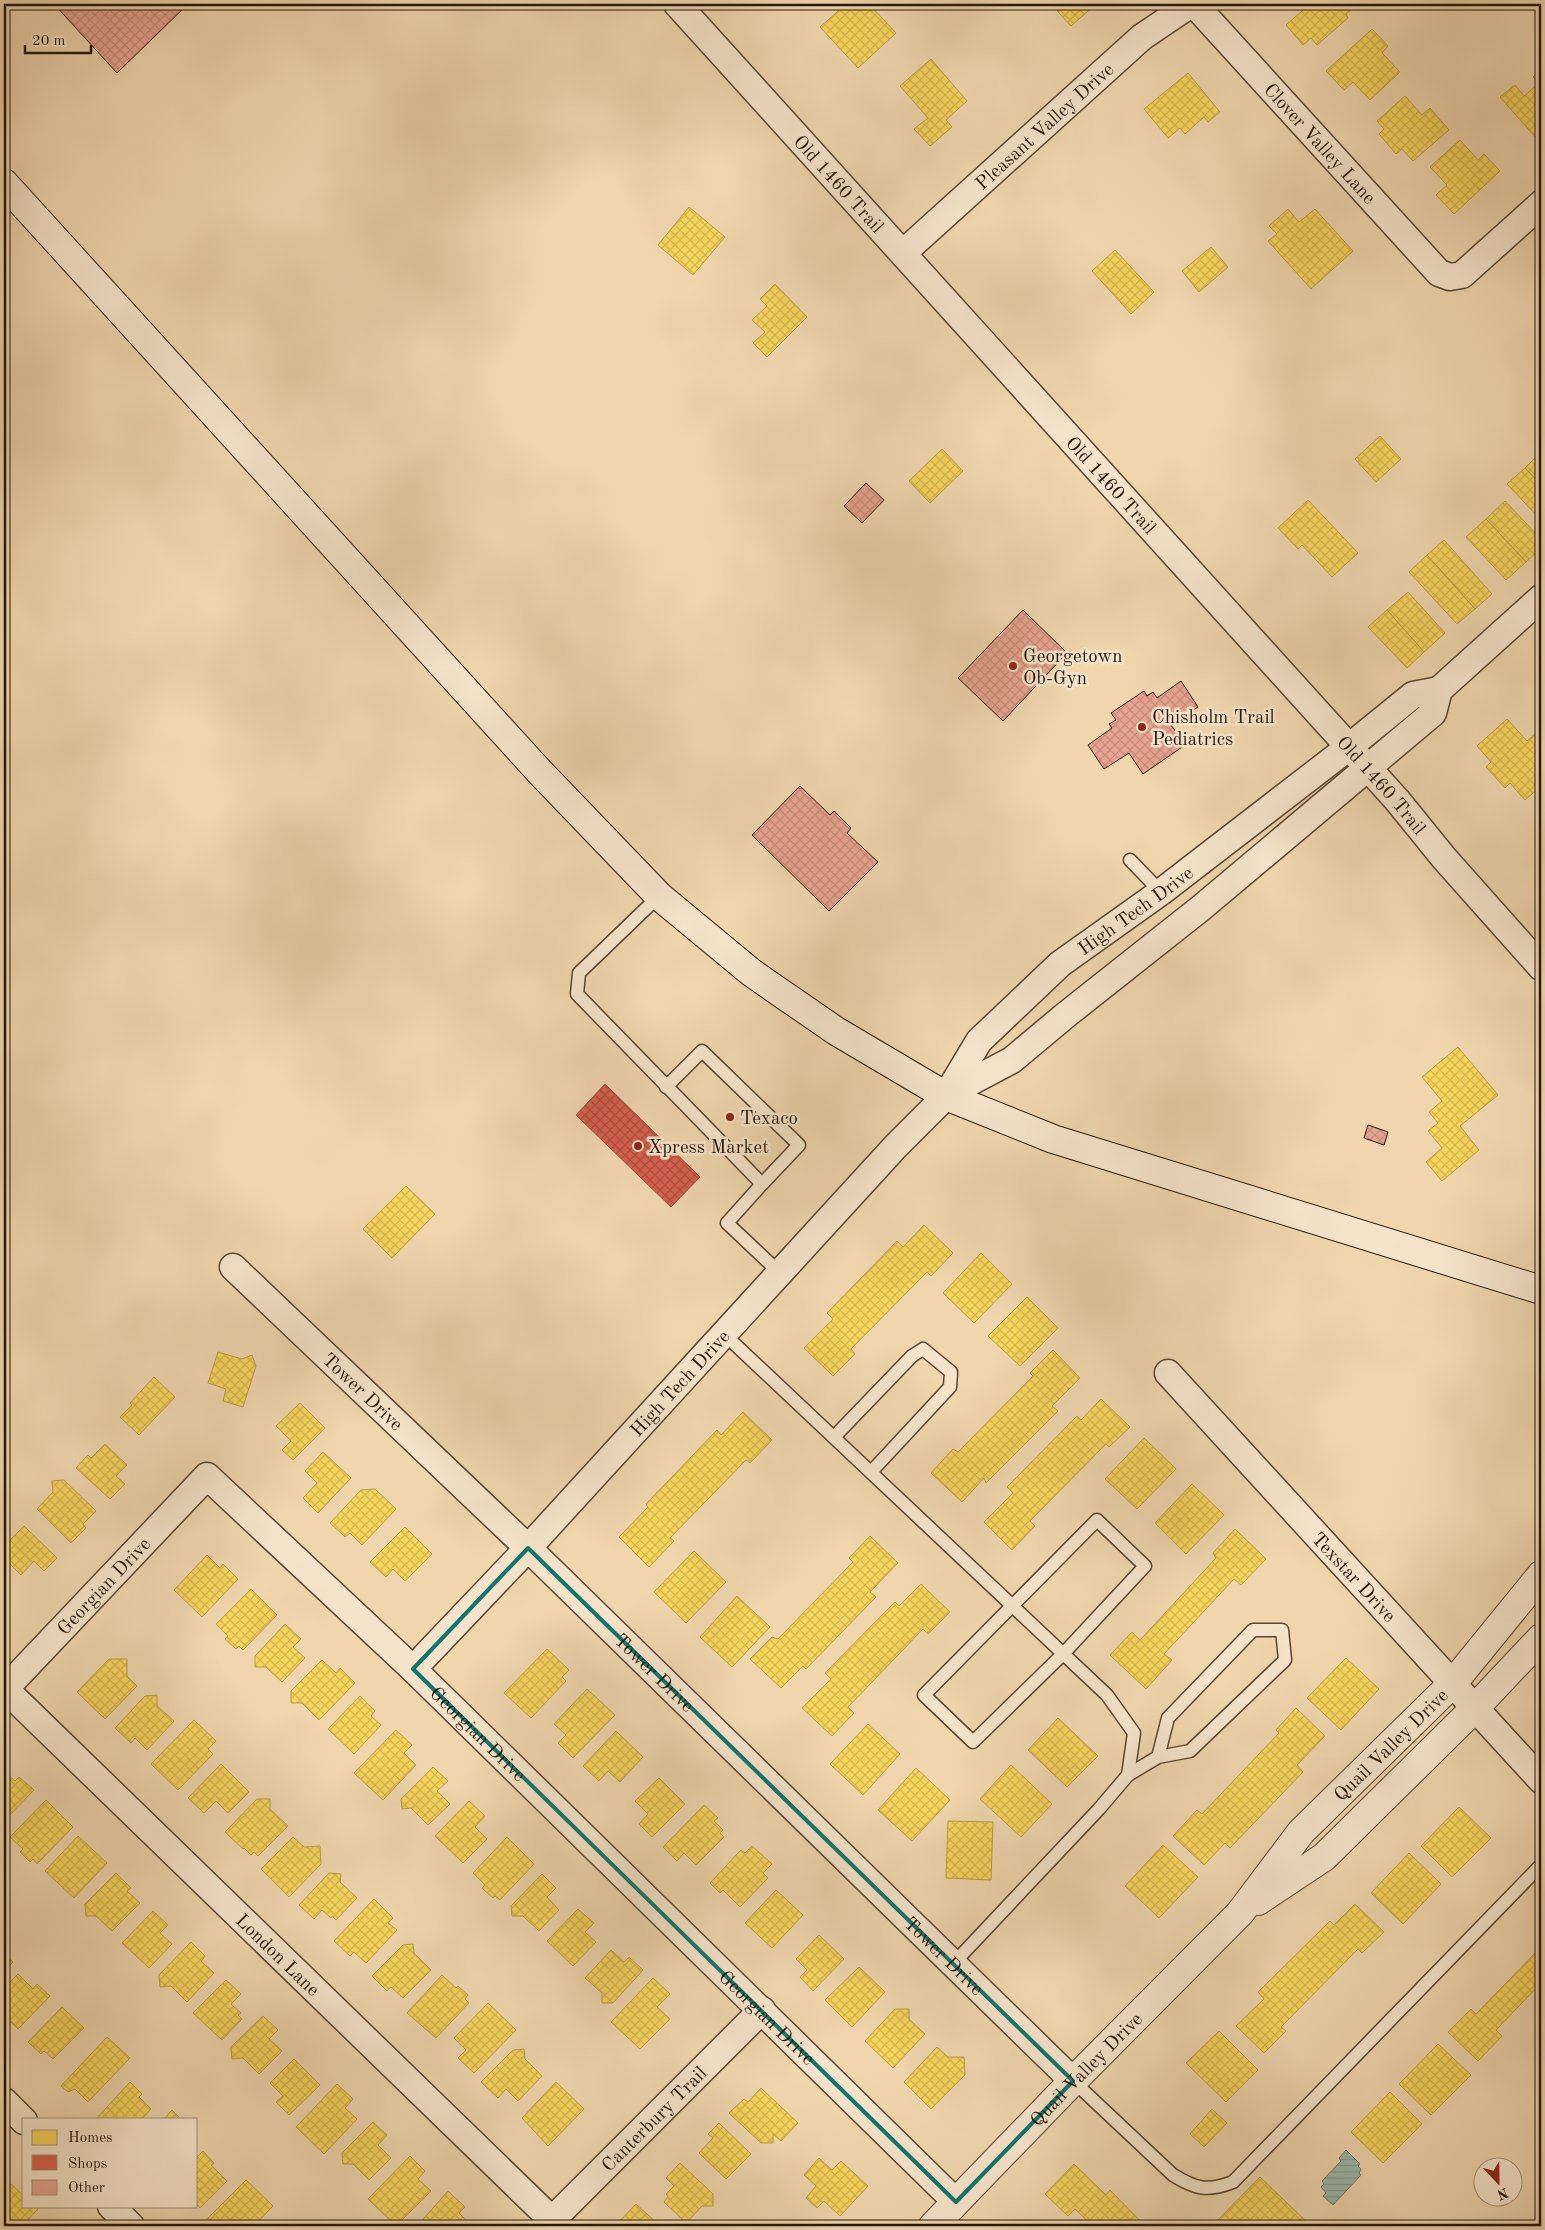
<svg xmlns="http://www.w3.org/2000/svg" width="1545" height="2230" font-family="'Old Standard TT',serif">
	<defs>
		<pattern id="water-rules" width="6" height="5" patternUnits="userSpaceOnUse" patternTransform="scale(1.25)"><rect width="6" height="5" fill="#9ab8ac"/><path d="M0 2.5h6" fill="none" stroke="#859d93"/></pattern>
		<pattern id="homes-cross-hatch" width="8" height="8" patternUnits="userSpaceOnUse" patternTransform="scale(1.25)"><rect width="8" height="8" fill="#f6d55c"/><path d="M0 0l8 8M0 8l8-8" fill="none" stroke="#d3b64f"/></pattern>
		<pattern id="shops-cross-hatch" width="8" height="8" patternUnits="userSpaceOnUse" patternTransform="scale(1.25)"><rect width="8" height="8" fill="#d6604d"/><path d="M0 0l8 8M0 8l8-8" fill="none" stroke="#ad4e3e"/></pattern>
		<pattern id="building-cross-hatch" width="8" height="8" patternUnits="userSpaceOnUse" patternTransform="scale(1.25)"><rect width="8" height="8" fill="#e7a490"/><path d="M0 0l8 8M0 8l8-8" fill="none" stroke="#c68c7b"/></pattern>
	</defs>
	<rect width="100%" height="100%" fill="#f0d5ad"/>
	<filter id="stains"><feTurbulence type="fractalNoise" baseFrequency=".004" numOctaves="4"/><feColorMatrix values="0 0 0 0 .2 0 0 0 0 .09 0 0 0 0 .02 0 0 0 .5 -.17"/></filter>
	<radialGradient id="worn" r=".72"><stop offset=".6" stop-color="#630" stop-opacity="0"/><stop offset="1" stop-color="#630" stop-opacity=".3"/></radialGradient>
	<!-- water -->
	<path fill="url(#water-rules)" stroke="#6b776c" d="M1346,2150l14,14 -2,2 3,3 -2,4 2,2 -28,30 -10,-9 3,-3 -5,-6 3,-3 -2,-3 19,-20 -2,-3z"/>
	<!-- homes -->
	<g fill="url(#homes-cross-hatch)" stroke="#b79c44">
		<path d="M846,4h23l27,29 -38,35 -38,-41z"/>
		<path d="M1051,4h45l-25,22z"/>
		<path d="M1310,4h48l-12,10 2,4 -31,27 -6,-7 -8,7 -17,-20z"/>
		<path d="M1372,29l16,17 -6,7 18,19 -30,28 -17,-18 -9,8 -18,-19z"/>
		<path d="M931,59l36,42 -21,19 6,7 -22,19 -16,-17 14,-11 -28,-32z"/>
		<path d="M1541,69v64l-5,5 -36,-41 15,-12 9,11 15,-13 -6,-6z"/>
		<path d="M1188,73l32,39 -12,10 -4,-5 -19,17 -5,-6 -12,10 -24,-29z"/>
		<path d="M1405,96l17,19 8,-7 19,22 -36,31 -11,-12 -6,5 -17,-20 5,-5 -7,-8z"/>
		<path d="M1460,140l18,20 6,-6 16,17 -46,43 -18,-19 11,-10 -17,-18z"/>
		<path d="M689,207l36,30 -32,38 -35,-30z"/>
		<path d="M1288,209l11,13 16,-13 38,42 -42,38 -43,-48 9,-7 -8,-8z"/>
		<path d="M1211,247l17,20 -29,25 -17,-21z"/>
		<path d="M1115,250l39,42 -23,22 -39,-43z"/>
		<path d="M775,284l32,33 -40,40 -14,-14 12,-11 -13,-12 15,-14 -7,-7z"/>
		<path d="M1380,436l21,23 -25,23 -21,-23z"/>
		<path d="M942,449l21,22 -33,32 -21,-22z"/>
		<path d="M1541,452v33l-16,-17z"/>
		<path d="M1525,468l16,17v35l-34,-36z"/>
		<path d="M1308,500l50,53 -26,24 -30,-32 -4,4 -20,-21z"/>
		<path d="M1505,501l36,38v9l-15,14 -40,-43z"/>
		<path d="M1486,519l40,43 -20,18 -40,-43z"/>
		<path d="M1444,540l48,54 -17,15 -48,-54z"/>
		<path d="M1427,555l48,54 -18,15 -48,-52z"/>
		<path d="M1408,592l37,41 -21,19 -37,-42z"/>
		<path d="M1387,610l37,42 -17,16 -39,-41z"/>
		<path d="M1507,719l20,22 8,-7 6,7v45l-16,14 -15,-17 -5,5 -19,-21 5,-5 -14,-16z"/>
		<path d="M1458,1047l40,48 -38,31 19,24 -37,31 -16,-19 16,-14 -14,-17 10,-8 -9,-11 13,-11 -20,-24z"/>
		<path d="M406,1186l29,28 -43,44 -29,-29z"/>
		<path d="M924,1225l29,28 -22,23 -4,-4 -76,77 4,5 -22,22 -29,-28 29,-29 -6,-6 70,-72 6,6z"/>
		<path d="M981,1253l31,31 -38,39 -31,-30z"/>
		<path d="M1027,1297l31,31 -38,38 -32,-30z"/>
		<path d="M1053,1350l27,28 -28,28 6,5 -72,72 -2,-5 -22,24 -31,-29 22,-24 5,3 75,-76 -3,-3z"/>
		<path d="M218,1352l24,7 10,-4 4,11 -13,41 -20,-6 3,-12 -18,-6z"/>
		<path d="M154,1377l21,20 -36,38 -19,-18 12,-12 -2,-2z"/>
		<path d="M1101,1399l29,28 -21,20 -3,-3 -76,77 5,5 -23,24 -28,-28 29,-29 -6,-6 70,-71 4,4z"/>
		<path d="M300,1403l25,25 -32,32 -11,-10 9,-9 -15,-15z"/>
		<path d="M743,1412l29,28 -22,23 -4,-3 -76,78 4,3 -25,26 -30,-30 29,-30 -2,-3 71,-74 4,5z"/>
		<path d="M1144,1438l32,31 -39,40 -32,-30z"/>
		<path d="M105,1444l22,21 -11,11 9,8 -15,15 -34,-31 12,-13 3,3z"/>
		<path d="M323,1452l28,26 -33,35 -15,-15 14,-15 -12,-12z"/>
		<path d="M64,1480l32,31 -13,13 3,4 -15,15 -34,-34 16,-17 -1,-11z"/>
		<path d="M1192,1484l32,31 -38,39 -31,-31z"/>
		<path d="M375,1489l21,20 -34,36 -12,-12 -5,4 -15,-14 31,-33z"/>
		<path d="M24,1526l33,32 -13,13 -10,-10 -13,14 -17,-17v-12z"/>
		<path d="M405,1527l27,27 -27,27 -12,-12 -7,8 -16,-15z"/>
		<path d="M1235,1529l31,30 -25,26 -7,-6 -70,75 8,6 -26,29 -36,-34 22,-23 8,8 76,-82 -3,-5z"/>
		<path d="M870,1536l28,27 -28,29 6,5 -70,72 -3,-3 -22,22 -31,-29 22,-22 6,2 75,-77 -4,-4z"/>
		<path d="M694,1551l32,31 -40,41 -32,-31z"/>
		<path d="M207,1555l13,13 3,-4 15,15 -36,38 -28,-27z"/>
		<path d="M921,1584l29,28 -22,22 -5,-5 -75,78 6,6 -22,23 -30,-28 29,-29 -6,-6 70,-71 4,4z"/>
		<path d="M251,1589l26,26 -34,35 -4,-4 -3,3 -11,-10 3,-3 -12,-12z"/>
		<path d="M737,1596l33,31 -38,40 -32,-30z"/>
		<path d="M285,1624l16,15 -8,8 12,11 -23,24 -16,-15h-11v-11z"/>
		<path d="M547,1649l22,21 -7,7 4,4 -35,37 -27,-25z"/>
		<path d="M1346,1658l33,31 -38,41 -34,-32z"/>
		<path d="M109,1659h18v17l10,10 -32,33 -28,-27z"/>
		<path d="M322,1660l14,13 4,-5 15,15 -36,37 -17,-17h-11v-12z"/>
		<path d="M587,1689l28,26 -42,43 -15,-15 8,-8 -12,-11z"/>
		<path d="M157,1695v11l17,15 -27,29 -12,-12 -4,5 -16,-15 30,-32z"/>
		<path d="M360,1696l15,15 -4,5 10,9 -27,29 -26,-25z"/>
		<path d="M1296,1708l29,28 -28,29 6,7 -73,76 -5,-5 -21,22 -31,-29 24,-26 5,4 77,-81 -3,-3z"/>
		<path d="M1058,1718l40,38 -31,31 -39,-37z"/>
		<path d="M194,1720l22,21 -8,8 5,5 -35,36 -27,-26z"/>
		<path d="M868,1724l32,30 -37,41 -33,-31z"/>
		<path d="M396,1730l16,15 -8,8 12,12 -33,35 -29,-27z"/>
		<path d="M616,1731l27,26 -23,25 -12,-11 -9,10 -16,-15z"/>
		<path d="M221,1764l28,28 -21,21 -12,-12 -12,12 -16,-15z"/>
		<path d="M1011,1765l41,39 -31,33 -41,-38z"/>
		<path d="M433,1767l15,14 -11,10 13,13 -22,21 -17,-17 -9,1 -1,-10z"/>
		<path d="M916,1768l34,32 -38,41 -34,-31z"/>
		<path d="M4,1771l11,10 4,-4 15,13 -30,31z"/>
		<path d="M659,1778l26,26 -33,33 -13,-13 9,-10 -13,-13z"/>
		<path d="M257,1799h13v10l18,17 -30,30 -4,-4 -3,3 -7,-7 -1,1 -18,-17z"/>
		<path d="M46,1800l27,27 -36,37 -4,-5 -3,3 -10,-10 3,-3 -13,-12z"/>
		<path d="M469,1801l16,15 -10,11 12,12 -24,24 -28,-27z"/>
		<path d="M704,1805l14,13 -4,3 9,9 -3,3 4,4 -28,28 -12,-12 -7,8 -14,-14z"/>
		<path d="M1459,1807l32,31 -39,39 -31,-31z"/>
		<path d="M948,1821l45,1 -2,58 -45,-2z"/>
		<path d="M78,1836l29,27 -33,35 -29,-27z"/>
		<path d="M293,1837l11,10 16,-1 1,18 -32,33 -28,-28z"/>
		<path d="M507,1837l27,27 -34,36 -5,-4 -2,2 -11,-10 3,-3 -12,-12z"/>
		<path d="M1163,1845l35,32 -39,41 -34,-32z"/>
		<path d="M752,1846l20,18 -9,9 5,5 -28,29 -17,-17 -3,3 -10,-10 31,-33 4,3z"/>
		<path d="M1409,1853l32,31 -38,40 -32,-31z"/>
		<path d="M116,1873l15,15 -4,3 13,12 -28,28 -16,-15h-10l-1,-12z"/>
		<path d="M329,1873l12,1 -1,8 17,16 -21,22 -4,-4 -1,2 -9,-8 -8,9 -15,-14z"/>
		<path d="M542,1874l14,14 -9,9 12,13 -20,21 -16,-15h-11l-1,-10z"/>
		<path d="M776,1890l27,25 -31,33 -27,-25z"/>
		<path d="M374,1899l19,19 -5,5 9,7 -31,33 -12,-11 -4,4 -16,-15z"/>
		<path d="M1355,1904l29,28 -22,21 -4,-4 -77,78 5,4 -22,22 -28,-27 28,-27 -6,-7 72,-71 4,4z"/>
		<path d="M578,1909l16,14 -9,9 11,10 -23,24 -26,-25z"/>
		<path d="M153,1911l15,14 -8,8 12,11 -23,24 -27,-25z"/>
		<path d="M819,1935l25,24 -31,32 -13,-14 7,-7 -11,-11z"/>
		<path d="M191,1942l14,14 -4,5 13,12 -27,29 -16,-16 -11,1 -1,-12z"/>
		<path d="M413,1944l1,9 17,17 -28,28 -12,-11 -4,4 -15,-15 31,-31z"/>
		<path d="M1541,1947v36l-45,47 6,6 -24,25 -30,-29 23,-23 5,5z"/>
		<path d="M611,1950l13,12 5,-5 14,13 -30,33h-11v-10l-17,-15z"/>
		<path d="M4,1953l9,9 -9,9z"/>
		<path d="M859,1967l26,25 -33,35 -27,-27z"/>
		<path d="M18,1974l15,15 4,-5 13,12 -32,33 -7,-7 -7,8v-42z"/>
		<path d="M442,1975l14,13 2,-2 10,9 -3,4 4,4 -33,35 -29,-25z"/>
		<path d="M653,1978l17,16 -13,13 13,12 -30,30 -29,-27z"/>
		<path d="M226,1980l15,14 -10,10 10,9 -3,2 4,4 -20,21 -29,-27z"/>
		<path d="M488,2003l28,27 -42,43 -16,-15 8,-8 -12,-12z"/>
		<path d="M62,2007l22,21 -31,31 -9,-8 -3,3 -13,-12z"/>
		<path d="M895,2009h14v10l16,15 -32,34 -28,-27z"/>
		<path d="M263,2016l15,14 -9,9 13,12 -23,23 -16,-16 -11,1 -1,-12z"/>
		<path d="M1219,2031l39,39 -32,32 -40,-39z"/>
		<path d="M107,2037l23,21 -42,44 -13,-13 -7,3 -7,-6z"/>
		<path d="M1438,2044l33,31 -40,40 -32,-31z"/>
		<path d="M937,2047l11,10h16l1,18 -34,34 -27,-27z"/>
		<path d="M524,2049l1,10 17,17 -24,25 -12,-12 -8,9 -17,-16 32,-32z"/>
		<path d="M294,2059l26,26 -31,30 -13,-13 7,-6 -13,-13z"/>
		<path d="M130,2082l12,12 -3,3 12,12 -9,10h-46z"/>
		<path d="M556,2082l28,27 -36,37 -26,-28z"/>
		<path d="M337,2084l16,15 -8,9 12,11 -33,35 -28,-27z"/>
		<path d="M761,2088l37,35 -17,18 -8,-7v9h-12l-32,-30 15,-14 4,3z"/>
		<path d="M1390,2092l32,32 -39,39 -32,-31z"/>
		<path d="M1212,2109l15,14 -23,24 -14,-13z"/>
		<path d="M172,2110l9,9h-17z"/>
		<path d="M373,2122l14,13 -9,10 13,13 -22,22 -16,-16h-10l-1,-11z"/>
		<path d="M719,2123l32,31 -25,25 -27,-26 14,-15 -5,-4z"/>
		<path d="M203,2151l11,12 -3,2 16,16 -27,27 -4,-5v-45z"/>
		<path d="M410,2156l15,15 -7,8 13,12 -35,35 -28,-27z"/>
		<path d="M819,2158l13,12 9,-9 27,25 -28,30 -16,-15 -7,7 -11,-10 10,-12 -12,-11z"/>
		<path d="M680,2163l33,31v12h-11l-16,17 -22,-21 4,-5 -2,-3 8,-8 -8,-8z"/>
		<path d="M1074,2164l32,31 4,-5 35,36h-52l-18,-17 -7,7 -23,-22z"/>
		<path d="M1260,2177l51,49h-40l-2,-2 -2,2h-55z"/>
		<path d="M246,2180l27,26 -19,20h-50l-2,-2z"/>
		<path d="M11,2184l13,12v10h10l4,3 -16,17h-18v-34z"/>
		<path d="M448,2191l17,16 -6,6 11,11 -2,2h-51z"/>
		<path d="M636,2204l24,22h-45z"/>
	</g>
	<!-- shops -->
	<path fill="url(#shops-cross-hatch)" stroke="#a14a3a" d="M605,1084l95,93 -29,30 -95,-92z"/>
	<!-- building -->
	<g fill="url(#building-cross-hatch)" stroke="#24160c">
		<path d="M54,4h134l-71,69z"/>
		<path d="M866,483l18,17 -22,23 -18,-17z"/>
		<path d="M1023,610l44,43 -64,68 -45,-43z"/>
		<path d="M1181,681l17,26 -27,18 14,20 -42,29 -14,-21 -25,16 -16,-24 24,-17 -3,-4 7,-4 -5,-7 33,-22 3,5 6,-4 4,6z"/>
		<path d="M800,786l30,29 4,-4 17,17 -4,5 31,29 -49,49 -77,-76z"/>
		<path d="M1368,1125l20,7 -4,13 -20,-7z"/>
	</g>
	<g fill="none" stroke-linecap="round" stroke-linejoin="round">
		<defs>
			<g id="service">
				<path d="M1130,860l31,32"/>
				<path d="M659,896l-80,77 -2,21 185,190 -35,39 53,50"/>
				<path d="M666,1087l36,-36 97,94 -37,39"/>
				<path d="M724,1334l383,361 27,38 -6,42 -29,34 -146,155"/>
				<path d="M834,1437l78,-81 11,-7 28,23 -1,15 -79,85"/>
				<path d="M1097,1520l48,46 -82,88 -90,88 -49,-47z"/>
				<path d="M1128,1775l30,-18 32,-6 95,-91 -3,-30h-29l-85,88 -10,39"/>
				<path d="M1073,2081l100,94c23,14 34,17 60,7l308,-317"/>
			</g>
			<g id="minor">
				<path id="s1" d="M677,4l720,796 47,58 97,109"/>
				<path id="s2" d="M1194,4l245,269 11,4 12,-2 79,-71"/>
				<path id="s3" d="M903,253l239,-216 49,-33"/>
				<path d="M1439,690l102,-92"/>
				<path d="M946,1095l66,-35 55,-46 134,-106 232,-195 6,-23"/>
				<path id="s4" d="M233,1267l295,281 545,533"/>
				<path id="s5" d="M1168,1373l373,407"/>
				<path id="s6" d="M413,1669l115,-121 367,-401 51,-51 33,-55 81,-77 101,-72 188,-145 64,-52 26,-5"/>
				<path id="s7" d="M5,1689l547,531"/>
				<path id="s8" d="M4,1690l203,-214 206,193 543,533"/>
				<path d="M4,2101l20,20"/>
				<path d="M111,2206l20,20"/>
				<path id="s9" d="M546,2226l216,-216"/>
			</g>
			<g id="tertiary">
				<path d="M1258,1901l66,-44 152,-150 65,-69"/>
				<path id="s10" d="M933,2226l140,-145 167,-168 61,-81 152,-149 88,-108"/>
			</g>
			<path id="secondary" d="M4,183l534,587 121,126 93,77 84,58 110,65 107,43 488,151"/>
		</defs>
		<!-- service casing -->
		<use href="#service" stroke="#574634" stroke-width="15"/>
		<!-- minor casing -->
		<use href="#minor" stroke="#574634" stroke-width="29"/>
		<!-- tertiary casing -->
		<use href="#tertiary" stroke="#574634" stroke-width="30"/>
		<!-- secondary casing -->
		<use href="#secondary" stroke="#24160c" stroke-width="30"/>
		<!-- service -->
		<use href="#service" stroke="#f5e4ca" stroke-width="12"/>
		<!-- minor -->
		<use href="#minor" stroke="#f5e4ca" stroke-width="26"/>
		<!-- tertiary -->
		<use href="#tertiary" stroke="#f5e4ca" stroke-width="28"/>
		<!-- secondary -->
		<use href="#secondary" stroke="#f5e4ca" stroke-width="28"/>
	</g>
	<!-- marked area -->
	<path fill="none" stroke="#0f766e" stroke-width="4" stroke-linejoin="round" d="M528,1548l545,533 -117,121 -543,-533z"/>
	<!-- markers -->
	<g fill="#8f2418" stroke="#f5e4ca" stroke-width="2">
		<circle cx="1013" cy="666" r="5"/>
		<circle cx="1142" cy="727" r="5"/>
		<circle cx="730" cy="1117" r="5"/>
		<circle cx="638" cy="1146" r="5"/>
	</g>
	<g text-anchor="middle" stroke-width="5" stroke-linejoin="round" paint-order="stroke">
		<!-- street labels -->
		<g font-size="19" fill="#24160c" stroke="#f5e4ca">
			<text dy="7" stroke="none"><textPath href="#s3" startOffset="190">Pleasant Valley Drive</textPath></text>
			<text dy="7" stroke="none"><textPath href="#s2" startOffset="188">Clover Valley Lane</textPath></text>
			<text dy="7" stroke="none"><textPath href="#s1" startOffset="242">Old 1460 Trail</textPath></text>
			<text dy="7" stroke="none"><textPath href="#s1" startOffset="648">Old 1460 Trail</textPath></text>
			<text dy="7" stroke="none"><textPath href="#s1" startOffset="1052">Old 1460 Trail</textPath></text>
			<text dy="7" stroke="none"><textPath href="#s6" startOffset="1051">High Tech Drive</textPath></text>
			<text dy="7" stroke="none"><textPath href="#s6" startOffset="391">High Tech Drive</textPath></text>
			<text dy="7" stroke="none"><textPath href="#s4" startOffset="180">Tower Drive</textPath></text>
			<text dy="7" stroke="none"><textPath href="#s5" startOffset="276">Texstar Drive</textPath></text>
			<text dy="7" stroke="none"><textPath href="#s8" startOffset="144">Georgian Drive</textPath></text>
			<text dy="7" stroke="none"><textPath href="#s4" startOffset="585">Tower Drive</textPath></text>
			<text dy="7" stroke="none"><textPath href="#s8" startOffset="669">Georgian Drive</textPath></text>
			<text dy="7" stroke="none"><textPath href="#s10" startOffset="665">Quail Valley Drive</textPath></text>
			<text dy="7" stroke="none"><textPath href="#s7" startOffset="381">London Lane</textPath></text>
			<text dy="7" stroke="none"><textPath href="#s4" startOffset="990">Tower Drive</textPath></text>
			<text dy="7" stroke="none"><textPath href="#s8" startOffset="1074">Georgian Drive</textPath></text>
			<text dy="7" stroke="none"><textPath href="#s10" startOffset="219">Quail Valley Drive</textPath></text>
			<text dy="7" stroke="none"><textPath href="#s9" startOffset="152">Canterbury Trail</textPath></text>
		</g>
		<!-- poi labels -->
		<g font-size="19" fill="#24160c" stroke="#f5e4ca" text-anchor="start">
			<text x="1023" y="662">Georgetown<tspan x="1023" dy="22">Ob-Gyn</tspan></text>
			<text x="1152" y="723">Chisholm Trail<tspan x="1152" dy="22">Pediatrics</tspan></text>
			<text x="740" y="1124">Texaco</text>
			<text x="648" y="1153">Xpress Market</text>
		</g>
	</g>
	<!-- margin -->
	<rect width="1545" height="2230" fill="none" stroke="#f0d5ad" stroke-width="20"/>
	<rect x="5" y="5" width="1535" height="2220" fill="none" stroke="#24160c" stroke-width="2.5"/>
	<rect x="10" y="10" width="1525" height="2210" fill="none" stroke="#24160c"/>
	<!-- legend -->
	<rect x="22" y="2118" width="175" height="90" fill="#f5e4ca" stroke="#a1927e"/>
	<rect x="32" y="2130" width="25" height="15" fill="#f6d55c" stroke="#a1927e"/>
	<text x="68" y="2142" font-size="15" fill="#24160c">Homes</text>
	<rect x="32" y="2155" width="25" height="15" fill="#d6604d" stroke="#a1927e"/>
	<text x="68" y="2168" font-size="15" fill="#24160c">Shops</text>
	<rect x="32" y="2180" width="25" height="15" fill="#e7a490" stroke="#a1927e"/>
	<text x="68" y="2192" font-size="15" fill="#24160c">Other</text>
	<!-- north arrow -->
	<g transform="translate(1498 2182) rotate(158)"><circle r="24" fill="#f5e4ca" stroke="#a1927e"/>
	<path d="M0-4L9 19L0 12L-9 19Z" fill="#8f2418"/>
	<text y="-8" font-size="14" font-weight="bold" text-anchor="middle" fill="#24160c">N</text>
	</g>
	<!-- scale -->
	<path d="M25 45v8h66v-8" fill="none" stroke="#24160c" stroke-width="2.5"/>
	<text x="32" y="45" font-size="15" fill="#24160c" stroke="#f5e4ca" stroke-width="4" paint-order="stroke">20 m</text>
	<rect width="100%" height="100%" filter="url(#stains)"/>
	<rect width="100%" height="100%" fill="url(#worn)"/>
</svg>
